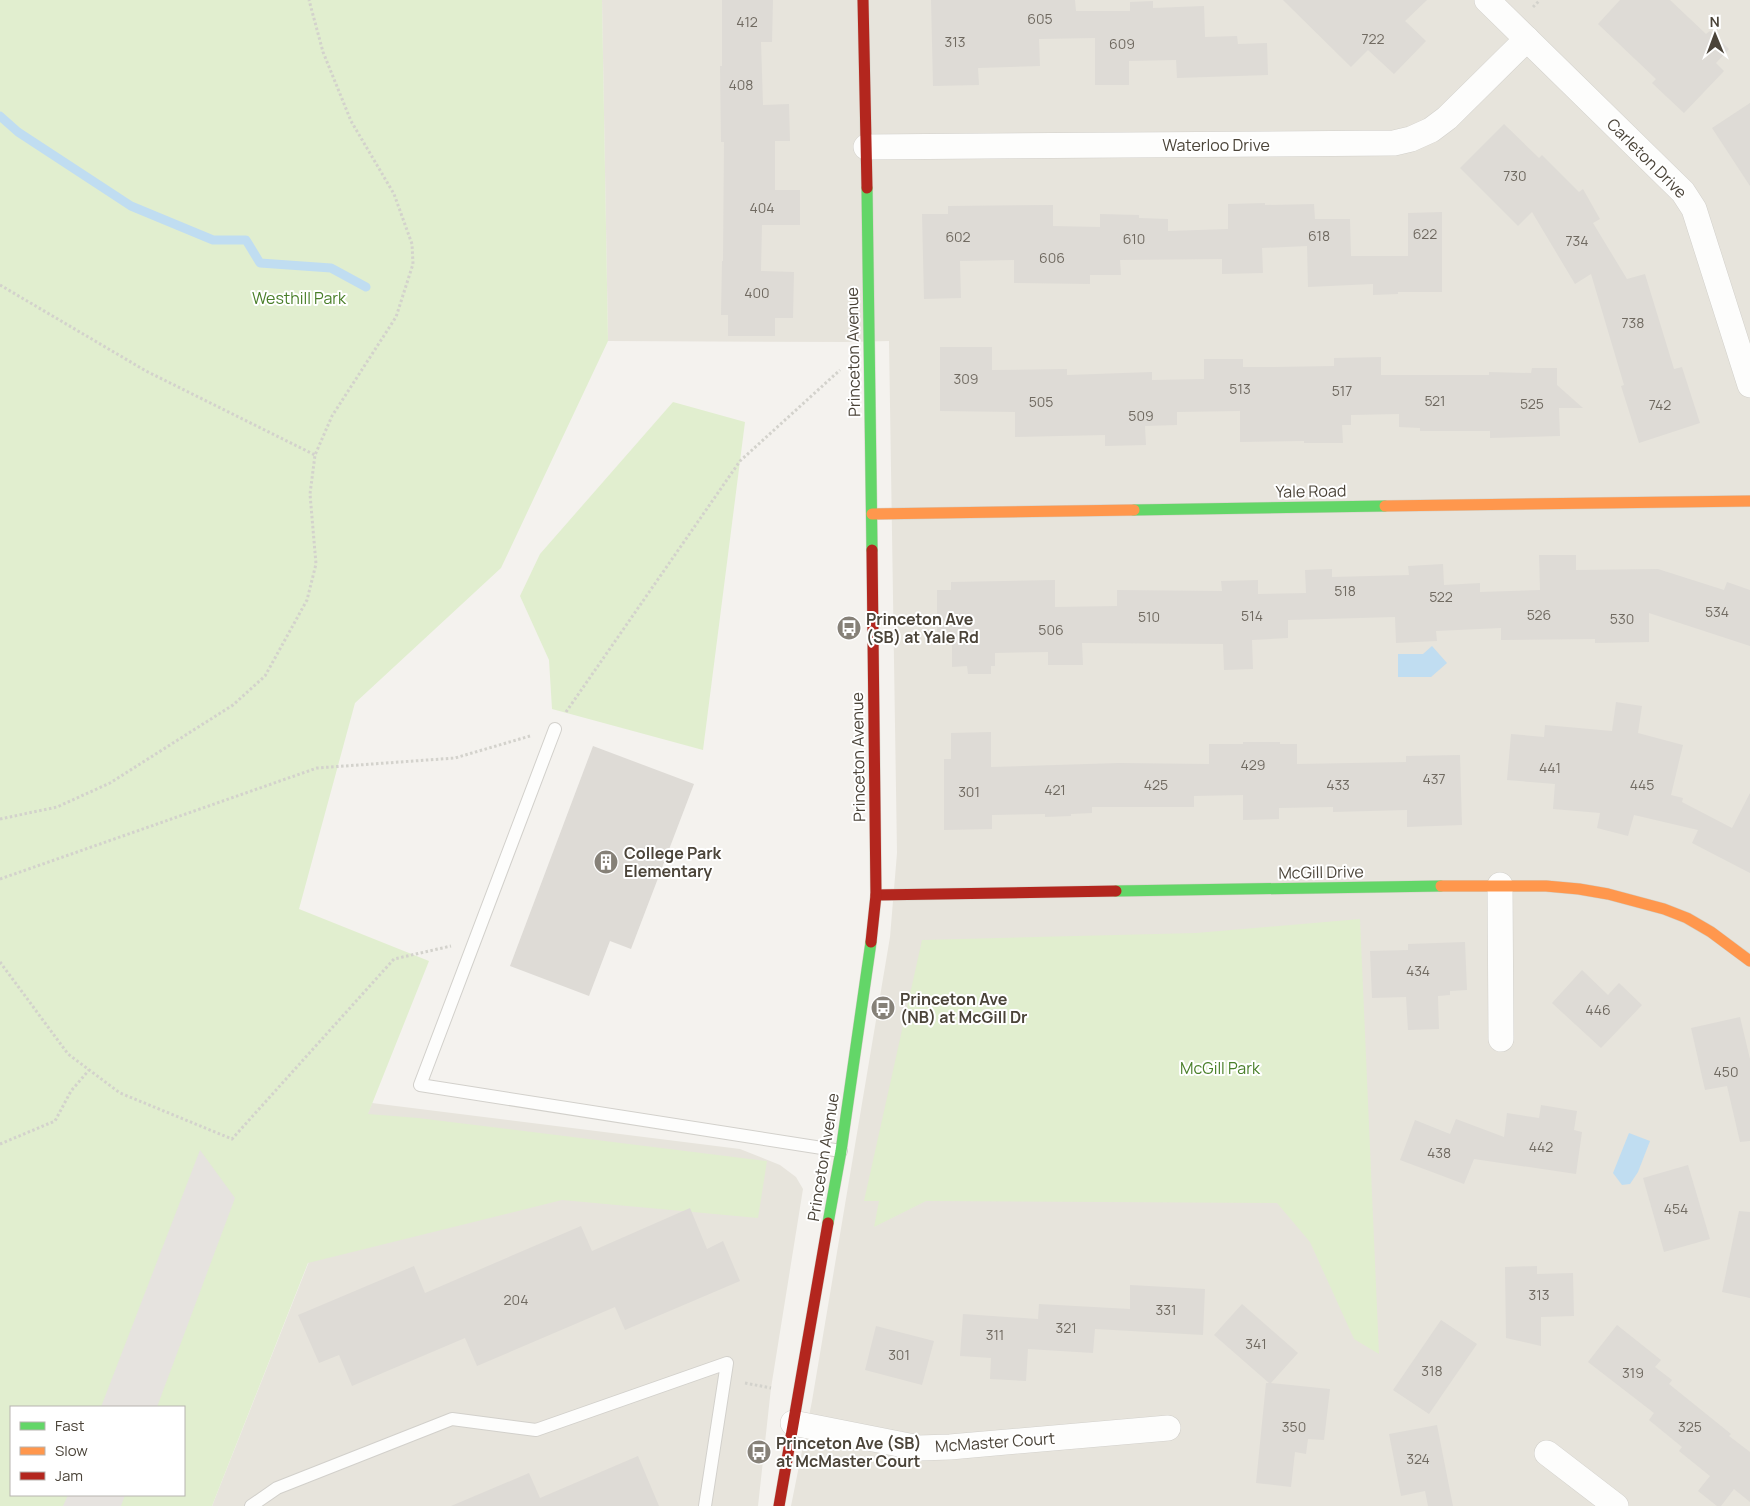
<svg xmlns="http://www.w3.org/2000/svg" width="1750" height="1506" font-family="Manrope,sans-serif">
	<rect width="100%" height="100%" fill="#f4f2ee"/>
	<!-- residential -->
	<g fill="#e7e4dc">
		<path d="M602,0h1148v1506h-959l21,-105 78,-464 7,-84 -8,-512 -39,1 -242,-1z"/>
		<path d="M372,1103l368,46 40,16 16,12 7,12 -32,199 -13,118h-546z"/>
	</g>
	<!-- green -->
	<g fill="#e1eecf" fill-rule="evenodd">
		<path d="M0,0h602l6,341 -107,227 -146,135 -56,206 130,52 -61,153 50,4 349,43 -9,57 -196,-18 -254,63 -96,243h-212zM11,1407h173v88h-173z"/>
		<path d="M673,402l72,20 -42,328 -151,-41 -3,-49 -29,-64 20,-42z"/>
		<path d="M1360,919l19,435 -25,-15 -44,-97 -33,-39 -351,-2 -52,26 5,-26h-15l58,-261 274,-7z"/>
	</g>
	<!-- parking -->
	<g fill="#e6e3df">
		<path d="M200,1150l35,48 -78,209h-56z"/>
		<path d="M68,1495h57l-4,11h-58z"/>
	</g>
	<!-- water -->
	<g fill="#c0ddf1">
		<path d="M1432,646l15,17 -16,14h-33v-23h25z"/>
		<path d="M1629,1133l21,8 -12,31 -8,12 -8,1 -9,-12z"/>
	</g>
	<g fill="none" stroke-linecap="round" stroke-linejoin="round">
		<!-- stream -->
		<path stroke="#c0ddf1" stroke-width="9" d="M0,116l18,16 113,74 82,34h33l14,23 71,5 35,19"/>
	</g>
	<!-- building -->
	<g fill="#dedbd6">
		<path d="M722,0h51l-1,42h-11l2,63 26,-1 1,37h-15v49h25v35h-38l-1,46 33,1 -1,46h-18v18h-47v-21h-7l1,-54h1l1,-119h-3l-1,-76h2z"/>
		<path d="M931,0h144l1,11h54v-9l23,-1v7l51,-2 1,31 32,-1 1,8 29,-1 1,32 -91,3 -1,-18 -47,1v24h-34v-47l-56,1 1,27 -62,2 1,17 -46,1z"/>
		<path d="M1283,0h144l-22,21 21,20 -32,33 -26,-24 -17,17z"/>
		<path d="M1620,0h50l36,34 4,-3 19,18 -13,14 8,8 -40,42 -32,-30 4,-4 -58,-55z"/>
		<path d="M1750,103v83l-38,-58z"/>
		<path d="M1504,124l35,34 3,-3 37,37 4,-3 17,30 -7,4 34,56 18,-5 29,95 8,-2 18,56 -61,20 -18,-57 3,-1 -33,-111 -16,10 -43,-72 -14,14 -58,-58z"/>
		<path d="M1265,203v2l49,-1 1,15h35l1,37h57v-43l34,-1v80h-44v2l-25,1v-11l-65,3 -1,-41 -45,2 1,25 -41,1v-15l-102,1 1,15h-31v9l-76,-1v-23l-54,1 1,37 -37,1 -2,-85h26v-8l105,-1v21l47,1v-13l39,1v3l29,1v12l60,-2v-25z"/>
		<path d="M940,347h52v23l75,-1v6l85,-3v8l52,-1v-20h39v8h32l59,-1v-8l47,-1v18h108v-3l42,1 1,-5h25v17l26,23h-24l1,28 -70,2v-7h-70v-3l-21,-1v-13l-48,1v10h-9l1,18h-39v-2l-64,1v-31l-63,1v13l-32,1 1,19 -41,1v-11l-90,2v-25l-75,-1z"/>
		<path d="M1539,555h37v15l82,-1 66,21 3,-8 23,8v56l-101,-33v29l-54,1v-4l-94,1v-12l-65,3 1,10 -41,2 -1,-26 -107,3v18l-36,2 1,29 -29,1 -1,-26 -141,-1 1,22h-35v-13l-53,1v13h-4v8h-23l-1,-8 -15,1v-22h-8v-6h-7v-49h14v-8l104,-2v27l62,-1v-16l105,1 -1,-10 37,-1v14l48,-1 -1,-23 27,-1v8l77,-2 -1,-9 35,-2 1,21 36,-2v9l60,-2z"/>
		<path d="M1616,702l26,4 -4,27 45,12 -12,50 12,3 -1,4 50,26 18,-35v80l-58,-30 6,-13 -64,-15 -6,21 -31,-8 3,-15 -47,-4 2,-25 -48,-4 4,-46 33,3 1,-12 67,6z"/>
		<path d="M991,732v35l128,-4 90,1v-20h34v-2h37v2h17v20l109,-2v-6l54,-1 2,70 -55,2v-17l-74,2v-5l-54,1v11l-36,1v-25l-49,1v11h-102v6l-21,1v2l-26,1v-3l-53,1v14l-48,1v-71h7v-26z"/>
		<path d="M593,746l101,38 -63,165 -21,-8 -21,55 -79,-30z"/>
		<path d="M1465,942l2,48 -17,1v4l-12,1 1,33 -31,1 -2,-33 -34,1 -2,-47 38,-1v-6z"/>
		<path d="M1582,970l26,25 11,-12 23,22 -41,43 -49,-45z"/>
		<path d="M1740,1017l10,42v82l-10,1 -13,-56 -22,4 -14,-62z"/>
		<path d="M1541,1105l36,6 -3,19 8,2 -6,42 -102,-15 -10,25 -64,-24 15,-40 35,14 6,-15 48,18 3,-24 32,5z"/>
		<path d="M1688,1165l22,74 -46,13 -21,-74z"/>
		<path d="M690,1208l17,41 16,-8 17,40 -115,49 -10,-23 -138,59 -12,-28 -113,48 -13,-31 -20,8 -21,-48 116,-49 11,27 156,-67 11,25z"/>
		<path d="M1739,1211l11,1v86l-28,-6z"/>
		<path d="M1537,1266v8l36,-1 1,43 -33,1v29l-35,-8 -1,-71z"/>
		<path d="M1130,1285l75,4 -2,46 -108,-6 -2,24 -65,-4 -2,32 -36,-2 1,-21 -31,-2 3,-42 75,5 1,-15 91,5z"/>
		<path d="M1242,1304l56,49 -27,30 59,6 -6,51 -16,-1 -2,15 -11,-2 -4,35 -35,-4 10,-100h3l-55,-48z"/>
		<path d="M1441,1320l36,24 -48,70 -36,-24z"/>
		<path d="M1617,1325l44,35 -6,7 17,13 -3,4 62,50 -2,2 21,16v50l-16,-13 -13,17h-4l-19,-15 12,-15 -31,-25 3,-4 -33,-27 5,-7 -66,-51z"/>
		<path d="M876,1326l58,15 -12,44 -57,-15z"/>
		<path d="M1437,1425l12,61 4,20h-25l-3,-15 -24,5 -12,-62z"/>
		<path d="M638,1456l21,50h-208l78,-33 11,25z"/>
	</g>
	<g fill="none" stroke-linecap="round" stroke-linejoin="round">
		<defs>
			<g id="lane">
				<path d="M555,729l-135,356 421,66"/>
				<path d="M251,1506l26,-18 175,-69 84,11 191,-67 -22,143"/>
			</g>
			<g id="street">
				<path d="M1487,0l196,192 11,17 56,176"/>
				<path d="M866,147l528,-4 17,-4 20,-9 16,-12 80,-79"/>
				<path d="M1500,885l1,154"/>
				<path d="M793,1423l126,25 31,-1 218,-19"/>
				<path d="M1547,1453l69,53"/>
			</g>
			<g id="fast">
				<path d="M867,188l5,362"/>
				<path d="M1134,510l251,-4"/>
				<path d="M1116,891l325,-5"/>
				<path d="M828,1223l13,-72 30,-209"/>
			</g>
			<g id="slow">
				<path d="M1385,506l365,-5"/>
				<path d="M872,514l262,-4"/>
				<path d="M1441,886h105l33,3 29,5 56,15 23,9 24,14 39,29"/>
			</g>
			<g id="jam">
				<path d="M863,0l4,188"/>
				<path d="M876,895l240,-4"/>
				<path d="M871,942l5,-47 -4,-345"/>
				<path d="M779,1506l49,-283"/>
			</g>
		</defs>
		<!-- lane casing -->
		<use href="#lane" stroke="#d2d0cb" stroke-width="14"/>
		<!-- street casing -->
		<use href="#street" stroke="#d2d0cb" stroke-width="26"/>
		<!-- fast casing -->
		<use href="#fast" stroke="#d3cfc5" stroke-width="12"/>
		<!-- slow casing -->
		<use href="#slow" stroke="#d3cfc5" stroke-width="12"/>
		<!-- jam casing -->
		<use href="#jam" stroke="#d3cfc5" stroke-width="12"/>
		<!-- path -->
		<g stroke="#d3d2cc" stroke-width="3" stroke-dasharray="2.5 2.5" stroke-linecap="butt">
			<path d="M1533,7l7,-7"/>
			<path d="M0,285l146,86 169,84"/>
			<path d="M566,712l174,-251 100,-91"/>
			<path d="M0,819l57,-12 53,-24 123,-78 32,-29 42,-76 9,-36 -6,-70 5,-39 17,-39 64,-99 17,-53 -1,-20 -18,-50 -43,-73 -28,-69 -14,-52"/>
			<path d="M0,879l317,-111 138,-10 75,-22"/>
			<path d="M0,962l68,92 52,39 112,46 162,-180 57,-13"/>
			<path d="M0,1144l55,-23 16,-30 18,-21"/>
			<path d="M745,1383l26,5"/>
		</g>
		<!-- lane -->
		<use href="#lane" stroke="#fdfdfc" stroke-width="12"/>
		<!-- street -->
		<use href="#street" stroke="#fdfdfc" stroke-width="25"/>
		<!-- fast -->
		<use href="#fast" stroke="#63d668" stroke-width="11"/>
		<!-- slow -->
		<use href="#slow" stroke="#ff974d" stroke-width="11"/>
		<!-- jam -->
		<use href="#jam" stroke="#b3261e" stroke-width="11"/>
	</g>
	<!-- icons -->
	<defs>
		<symbol id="bus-disc" viewBox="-11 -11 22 22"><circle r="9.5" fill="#868178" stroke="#fff"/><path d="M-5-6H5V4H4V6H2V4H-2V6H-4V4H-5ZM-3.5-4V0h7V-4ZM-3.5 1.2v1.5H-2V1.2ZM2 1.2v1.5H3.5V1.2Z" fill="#fff"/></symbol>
		<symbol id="building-disc" viewBox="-11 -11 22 22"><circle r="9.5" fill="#868178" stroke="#fff"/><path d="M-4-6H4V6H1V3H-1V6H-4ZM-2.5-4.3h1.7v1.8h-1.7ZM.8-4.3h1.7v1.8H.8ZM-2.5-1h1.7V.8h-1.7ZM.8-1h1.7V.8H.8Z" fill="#fff"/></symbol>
	</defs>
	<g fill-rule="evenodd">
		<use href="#bus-disc" x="835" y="614" width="28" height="28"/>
		<use href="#building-disc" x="592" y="848" width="28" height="28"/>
		<use href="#bus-disc" x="869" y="994" width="28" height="28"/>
		<use href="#bus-disc" x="745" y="1438" width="28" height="28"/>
	</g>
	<g text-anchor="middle" stroke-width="4" stroke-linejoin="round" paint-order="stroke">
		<!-- number labels -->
		<g font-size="14" fill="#706a61">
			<text x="1040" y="24">605</text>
			<text x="747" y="27">412</text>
			<text x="1373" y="44">722</text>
			<text x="955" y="47">313</text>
			<text x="1122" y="49">609</text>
			<text x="741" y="90">408</text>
			<text x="1515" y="181">730</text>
			<text x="762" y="213">404</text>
			<text x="1425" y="239">622</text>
			<text x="1319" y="241">618</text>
			<text x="958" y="242">602</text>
			<text x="1134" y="244">610</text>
			<text x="1577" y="246">734</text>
			<text x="1052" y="263">606</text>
			<text x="757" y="298">400</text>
			<text x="1633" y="328">738</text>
			<text x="966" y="384">309</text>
			<text x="1240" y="394">513</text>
			<text x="1342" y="396">517</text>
			<text x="1435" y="406">521</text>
			<text x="1041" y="407">505</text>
			<text x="1532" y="409">525</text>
			<text x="1660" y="410">742</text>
			<text x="1141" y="421">509</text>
			<text x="1345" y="596">518</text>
			<text x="1441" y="602">522</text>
			<text x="1717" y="617">534</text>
			<text x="1539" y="620">526</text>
			<text x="1252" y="621">514</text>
			<text x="1149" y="622">510</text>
			<text x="1622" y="624">530</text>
			<text x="1051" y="635">506</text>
			<text x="1253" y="770">429</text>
			<text x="1550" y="773">441</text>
			<text x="1434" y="784">437</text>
			<text x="1156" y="790">425</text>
			<text x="1338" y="790">433</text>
			<text x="1642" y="790">445</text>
			<text x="1055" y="795">421</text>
			<text x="969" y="797">301</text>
			<text x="1418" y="976">434</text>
			<text x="1598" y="1015">446</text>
			<text x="1726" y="1077">450</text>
			<text x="1541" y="1152">442</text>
			<text x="1439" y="1158">438</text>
			<text x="1676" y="1214">454</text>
			<text x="1539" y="1300">313</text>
			<text x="516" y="1305">204</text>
			<text x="1166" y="1315">331</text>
			<text x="1066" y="1333">321</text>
			<text x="995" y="1340">311</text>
			<text x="1256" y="1349">341</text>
			<text x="899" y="1360">301</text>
			<text x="1432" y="1376">318</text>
			<text x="1633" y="1378">319</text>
			<text x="1294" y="1432">350</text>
			<text x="1690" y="1432">325</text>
			<text x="1418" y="1464">324</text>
		</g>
		<!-- street labels -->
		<g font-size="16" fill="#4b4439" stroke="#fff">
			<text x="1216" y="151">Waterloo Drive</text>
			<text transform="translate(1647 158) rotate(45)" y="6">Carleton Drive</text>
			<text transform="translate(853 352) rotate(-91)" y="6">Princeton Avenue</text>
			<text transform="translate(1311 491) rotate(-1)" y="6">Yale Road</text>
			<text transform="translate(858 757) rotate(-91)" y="6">Princeton Avenue</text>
			<text transform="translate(1321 872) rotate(-1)" y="6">McGill Drive</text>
			<text transform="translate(823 1157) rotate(-81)" y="6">Princeton Avenue</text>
			<text transform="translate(995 1442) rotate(-4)" y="6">McMaster Court</text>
		</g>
		<!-- park labels -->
		<g font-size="16" fill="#4a7f2a" stroke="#fff">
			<text x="299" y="304">Westhill Park</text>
			<text x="1220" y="1074">McGill Park</text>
		</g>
		<!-- poi labels -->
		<g font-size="16" font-weight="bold" fill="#4b4439" stroke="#fff" text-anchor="start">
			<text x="866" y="625">Princeton Ave<tspan x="866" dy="18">(SB) at Yale Rd</tspan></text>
			<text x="624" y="859">College Park<tspan x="624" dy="18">Elementary</tspan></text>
			<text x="900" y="1005">Princeton Ave<tspan x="900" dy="18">(NB) at McGill Dr</tspan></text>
			<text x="776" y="1449">Princeton Ave (SB)<tspan x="776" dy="18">at McMaster Court</tspan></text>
		</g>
	</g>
	<!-- legend -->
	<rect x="10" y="1406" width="175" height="90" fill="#ffffff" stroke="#b7b4b0"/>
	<rect x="20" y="1422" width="25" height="8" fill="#63d668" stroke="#b7b4b0"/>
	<text x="55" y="1431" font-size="15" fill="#4b4439">Fast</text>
	<rect x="20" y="1447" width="25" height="8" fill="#ff974d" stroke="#b7b4b0"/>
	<text x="55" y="1456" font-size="15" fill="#4b4439">Slow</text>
	<rect x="20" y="1472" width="25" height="8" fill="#b3261e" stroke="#b7b4b0"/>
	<text x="55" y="1481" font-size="15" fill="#4b4439">Jam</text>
	<!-- north arrow -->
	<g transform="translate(1715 35) rotate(359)" stroke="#ffffff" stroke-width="4" paint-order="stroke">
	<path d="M0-4L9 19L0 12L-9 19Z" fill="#4b4439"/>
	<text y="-8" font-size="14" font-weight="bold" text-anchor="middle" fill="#4b4439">N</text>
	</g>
</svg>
